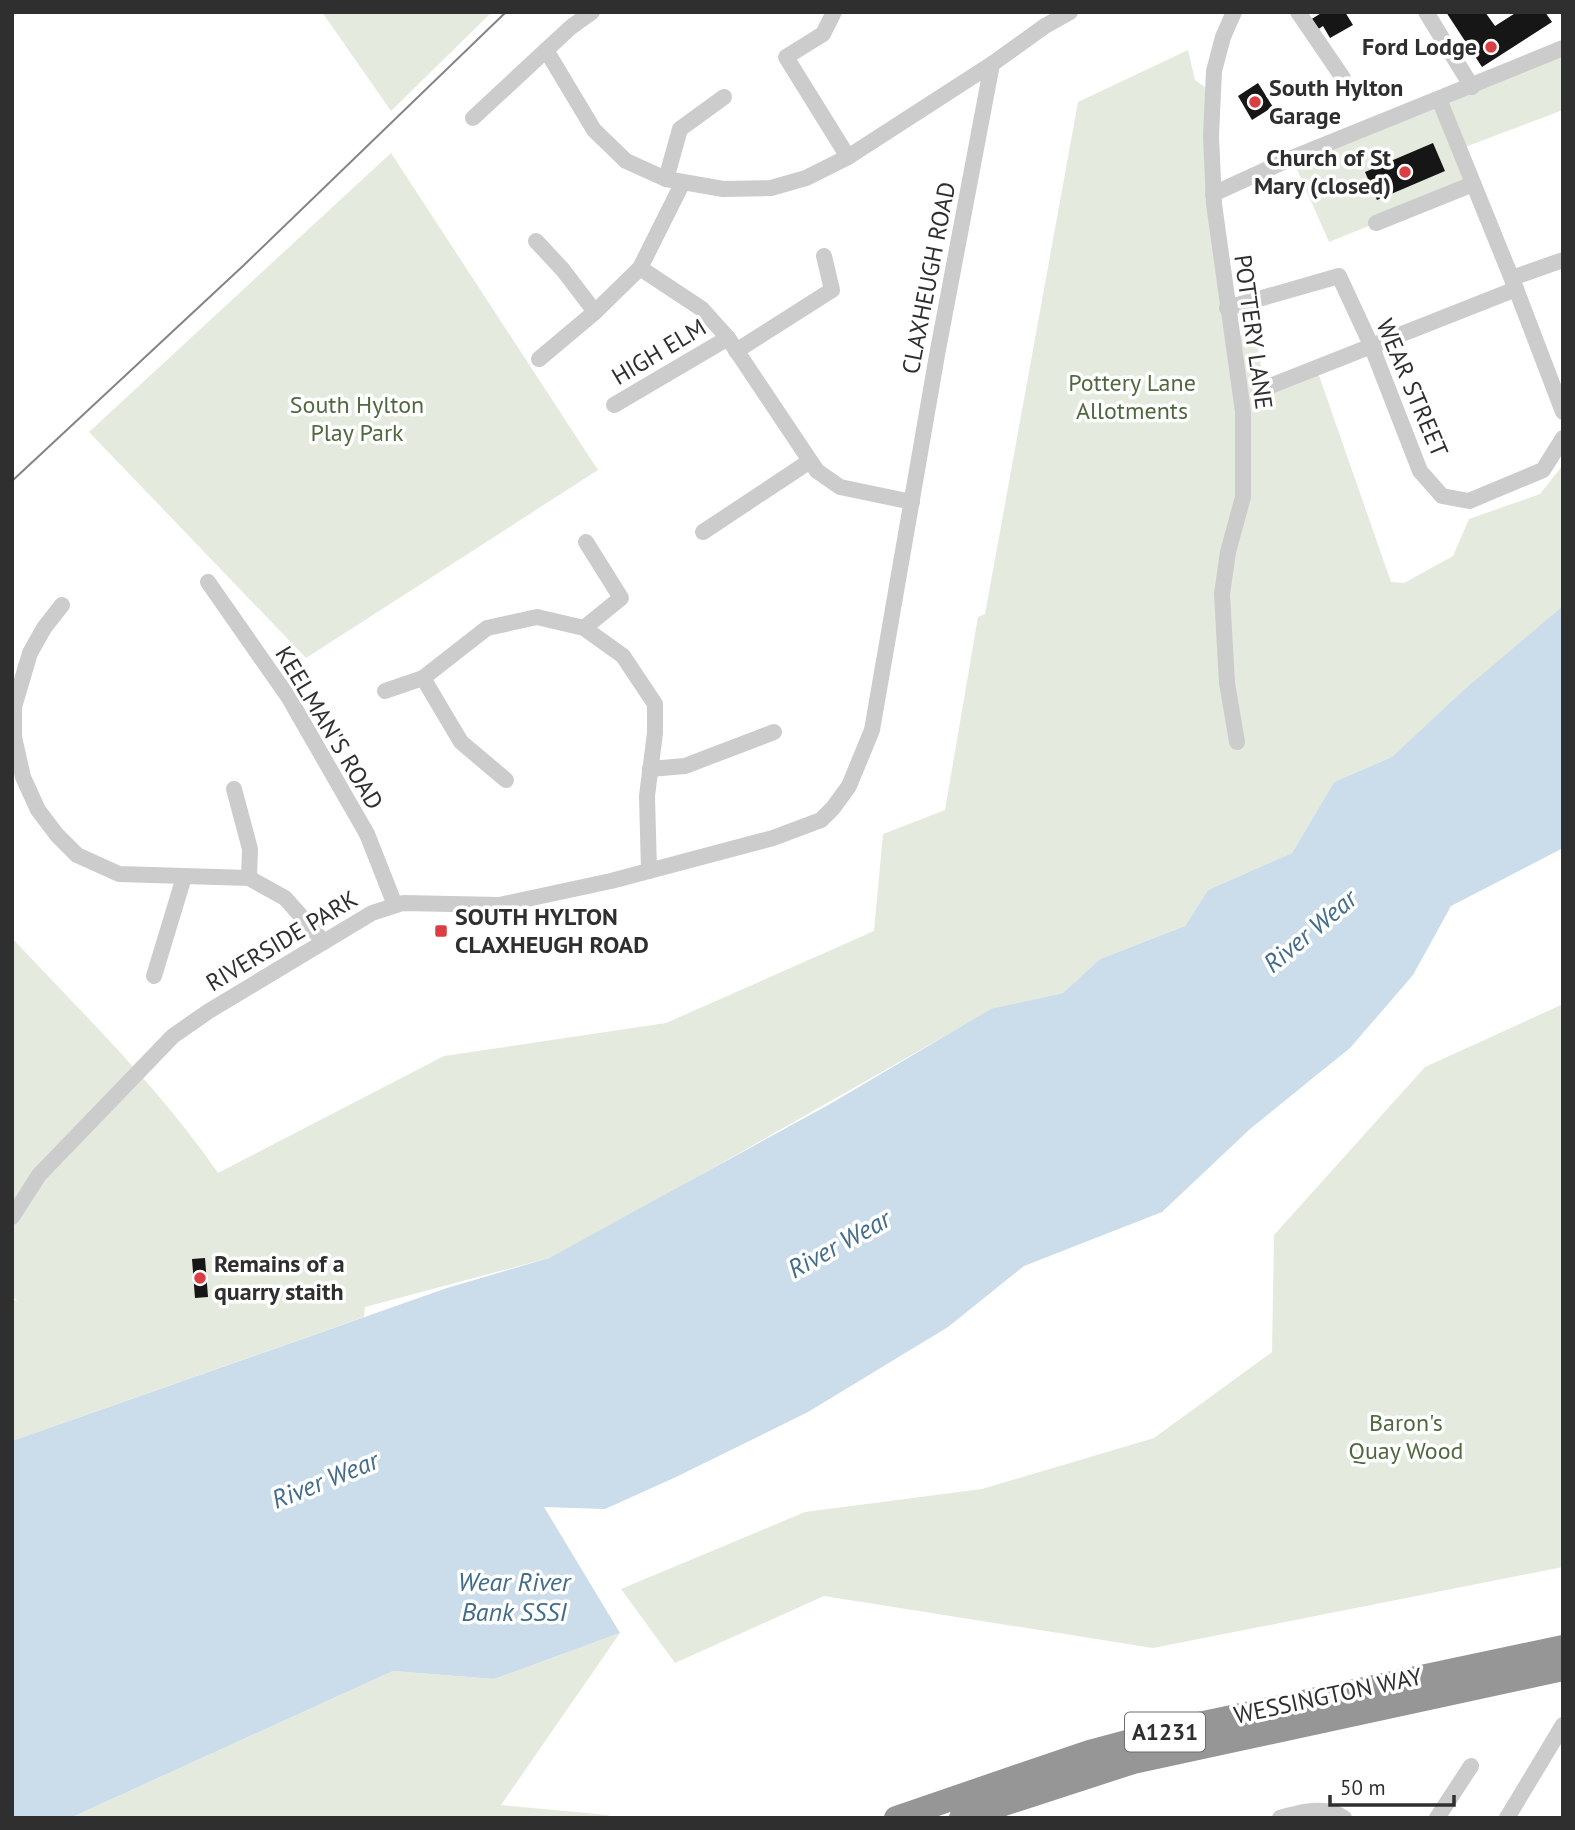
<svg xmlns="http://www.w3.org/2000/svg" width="1575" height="1830" font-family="'PT Sans',sans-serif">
	<rect width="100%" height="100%" fill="#fff"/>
	<!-- green -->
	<g fill="#e4ebde">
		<path d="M322,12h170l-101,99z"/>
		<path d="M1563,48v62l-103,39 13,35 -144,58 -37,-84z"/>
		<path d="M1188,50l7,30 18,13 -2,43 21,204 22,-12 11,59 51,-20 75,215 13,1 49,-27 16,-37 71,-25 23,-29v141l-171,151 -58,25 -42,71 -84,37 -23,36 -85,33 -37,34 -72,17 -331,188 -111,60 -184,49 -1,10 -352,124v-143l6,4 -6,-6v-358c71,76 147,149 206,235l226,-117 222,-33 208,-92 9,-97 62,-24 33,-193 7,-3 93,-512z"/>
		<path d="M391,153l207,317 -292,188 -217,-226z"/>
		<path d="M1563,1004v563l-410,81 -329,-52 -149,67 -54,-74 184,-77 177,-23 172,-51 118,-86 2,-117 151,-168z"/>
		<path d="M620,1633l-119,172 107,10 4,3h-542l323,-147 101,8z"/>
	</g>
	<!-- water -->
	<path fill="#cbdcea" d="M1563,606v242l-112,58 -38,69 -63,73 -100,81 -88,83 -138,54 -76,61 -140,85 -132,65 -71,32 -61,-2 76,126 -126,46 -101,-8 -323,147h-58v-377l435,-153 102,-30 281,-154 161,-95 72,-16 37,-34 85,-33 23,-36 84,-37 42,-71 58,-25 73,-68z"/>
	<!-- building -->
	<g fill="#161616">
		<path d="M1323,12h22l8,13 -23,13 -7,-12 -6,4 -7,-10z"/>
		<path d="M1446,12h39l10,14 22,-14h28l7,10 -70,45z"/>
		<path d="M1258,83l15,24 -21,13 -14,-24z"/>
		<path d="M1433,143l12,28 -68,29 -12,-28z"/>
		<path d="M205,1258l3,39 -13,1 -3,-39z"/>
	</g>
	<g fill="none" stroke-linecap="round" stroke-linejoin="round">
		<!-- minor -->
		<g stroke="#ccc" stroke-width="16">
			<path d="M834,12l-11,22 -37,23 62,100"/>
			<path d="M1234,12l-11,25 -9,34 -3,65 3,68 29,208v85l-15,55 -6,42 5,89 10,59"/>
			<path d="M1298,12l45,66"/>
			<path d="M1426,12l46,75"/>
			<path d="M546,50l48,80 32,31 40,18 57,10 48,-1 35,-10 42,-21 144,-93 53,-38 25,-14"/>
			<path d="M1439,99l77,190 47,123"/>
			<path d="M473,118l98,-91 21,-15"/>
			<path d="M666,179l14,-50 44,-32"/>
			<path d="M1213,194l79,-36 271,-110"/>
			<path d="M1376,223l97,-39"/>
			<path d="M536,241l27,29 32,42"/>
			<path d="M640,268l62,41 26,29 89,133 23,16 72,15"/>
			<path d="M1512,278l51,-18"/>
			<path d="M1227,308l112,-32 32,69 49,126 22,25 27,5 74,-31 20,-32"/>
			<path d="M736,351l96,-61 -8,-34"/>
			<path d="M539,359l56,-47 45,-44 43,-86"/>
			<path d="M1270,386l246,-97"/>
			<path d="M614,405l114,-67"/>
			<path d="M703,532l107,-71"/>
			<path d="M208,582l81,116 78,136 28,71"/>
			<path d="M62,605l-18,23 -14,25 -16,54v30l9,40 15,33 19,25 20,20 42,19 130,4 36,20 39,44"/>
			<path d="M584,628l37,-30 -35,-56"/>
			<path d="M423,678l38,64 45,38"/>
			<path d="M385,691l38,-13 64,-50 50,-11 47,11 39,28 32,48v29l-8,63 2,75"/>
			<path d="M650,769l35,-3 89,-34"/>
			<path d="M234,789l16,60 -1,29"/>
			<path d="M154,976l30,-99"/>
			<path d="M12,1217l27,-42 134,-139 36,-25 163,-98 31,-10 96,2 112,-24 162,-43 48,-18 12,-12 16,-22 23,-56 65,-375 55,-291"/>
			<path d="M1280,1818c19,-6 46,-13 64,0"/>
			<path d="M1437,1818l34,-52"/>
			<path d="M1507,1818l56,-93"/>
		</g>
		<!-- highway -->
		<g stroke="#969696" stroke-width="24">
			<path d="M896,1818l193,-66 86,-23 388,-82"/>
			<path d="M961,1818l172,-56 430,-93"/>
		</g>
		<!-- tram -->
		<path stroke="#848484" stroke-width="2" d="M12,481l232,-216 262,-253"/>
	</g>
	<!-- markers -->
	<g fill="#d93e42" stroke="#fff" stroke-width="2.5">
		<circle cx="1491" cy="47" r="7"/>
		<circle cx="1255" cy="102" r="7"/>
		<circle cx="1405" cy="172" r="7"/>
		<rect x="434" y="924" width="14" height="14" rx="3.5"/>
		<circle cx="200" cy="1278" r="7"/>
	</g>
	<g text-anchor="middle" stroke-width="7" stroke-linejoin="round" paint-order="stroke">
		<!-- shield labels -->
		<rect fill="#fff" stroke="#6d6d6d" stroke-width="2" x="1125" y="1712.5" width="80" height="39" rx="5"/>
		<g font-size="23" font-weight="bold" fill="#2f2f2f">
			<text x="1165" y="1740">A1231</text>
		</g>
		<!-- poi labels -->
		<g font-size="24" font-weight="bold" fill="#2f2f2f" stroke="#fff" text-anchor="start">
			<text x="1477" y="55" text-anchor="end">Ford Lodge</text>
			<text x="1269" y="96">South Hylton<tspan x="1269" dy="28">Garage</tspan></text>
			<text x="1391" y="166" text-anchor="end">Church of St<tspan x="1391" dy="28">Mary (closed)</tspan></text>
			<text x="455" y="925">SOUTH HYLTON<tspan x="455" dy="28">CLAXHEUGH ROAD</tspan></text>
			<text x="214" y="1272">Remains of a<tspan x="214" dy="28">quarry staith</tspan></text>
		</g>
		<!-- street labels -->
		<g font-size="24" fill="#2f2f2f" stroke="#fff">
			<text transform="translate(929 278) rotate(-79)" y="8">CLAXHEUGH ROAD</text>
			<text transform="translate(1253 332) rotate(82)" y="8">POTTERY LANE</text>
			<text transform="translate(659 352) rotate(-31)" y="8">HIGH ELM</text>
			<text transform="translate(1412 388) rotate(67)" y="8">WEAR STREET</text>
			<text transform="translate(329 728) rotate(59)" y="8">KEELMAN'S ROAD</text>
			<text transform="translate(282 941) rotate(-31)" y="8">RIVERSIDE PARK</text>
			<text transform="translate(1328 1696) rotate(-12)" y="8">WESSINGTON WAY</text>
		</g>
		<!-- park labels -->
		<g font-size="24" fill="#50683f" stroke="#fff">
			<text x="1132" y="391">Pottery Lane<tspan x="1132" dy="28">Allotments</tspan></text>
			<text x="357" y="413">South Hylton<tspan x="357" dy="28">Play Park</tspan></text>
			<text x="1406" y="1431">Baron's<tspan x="1406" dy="28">Quay Wood</tspan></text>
		</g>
		<!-- water labels -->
		<g font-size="26" font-style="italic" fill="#426c8c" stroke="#fff">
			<text transform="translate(1310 931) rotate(-40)" y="9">River Wear</text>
			<text transform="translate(839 1244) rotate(-29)" y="9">River Wear</text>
			<text transform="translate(325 1480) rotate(-22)" y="9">River Wear</text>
			<text x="514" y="1591">Wear River<tspan x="514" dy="30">Bank SSSI</tspan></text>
		</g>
	</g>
	<!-- border -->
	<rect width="1575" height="1830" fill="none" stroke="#2f2f2f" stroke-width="28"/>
	<!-- scale -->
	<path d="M1330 1795v10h124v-10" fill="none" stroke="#2f2f2f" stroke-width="3.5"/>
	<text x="1340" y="1795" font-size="21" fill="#2f2f2f" stroke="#ffffff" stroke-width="5" paint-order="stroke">50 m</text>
</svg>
